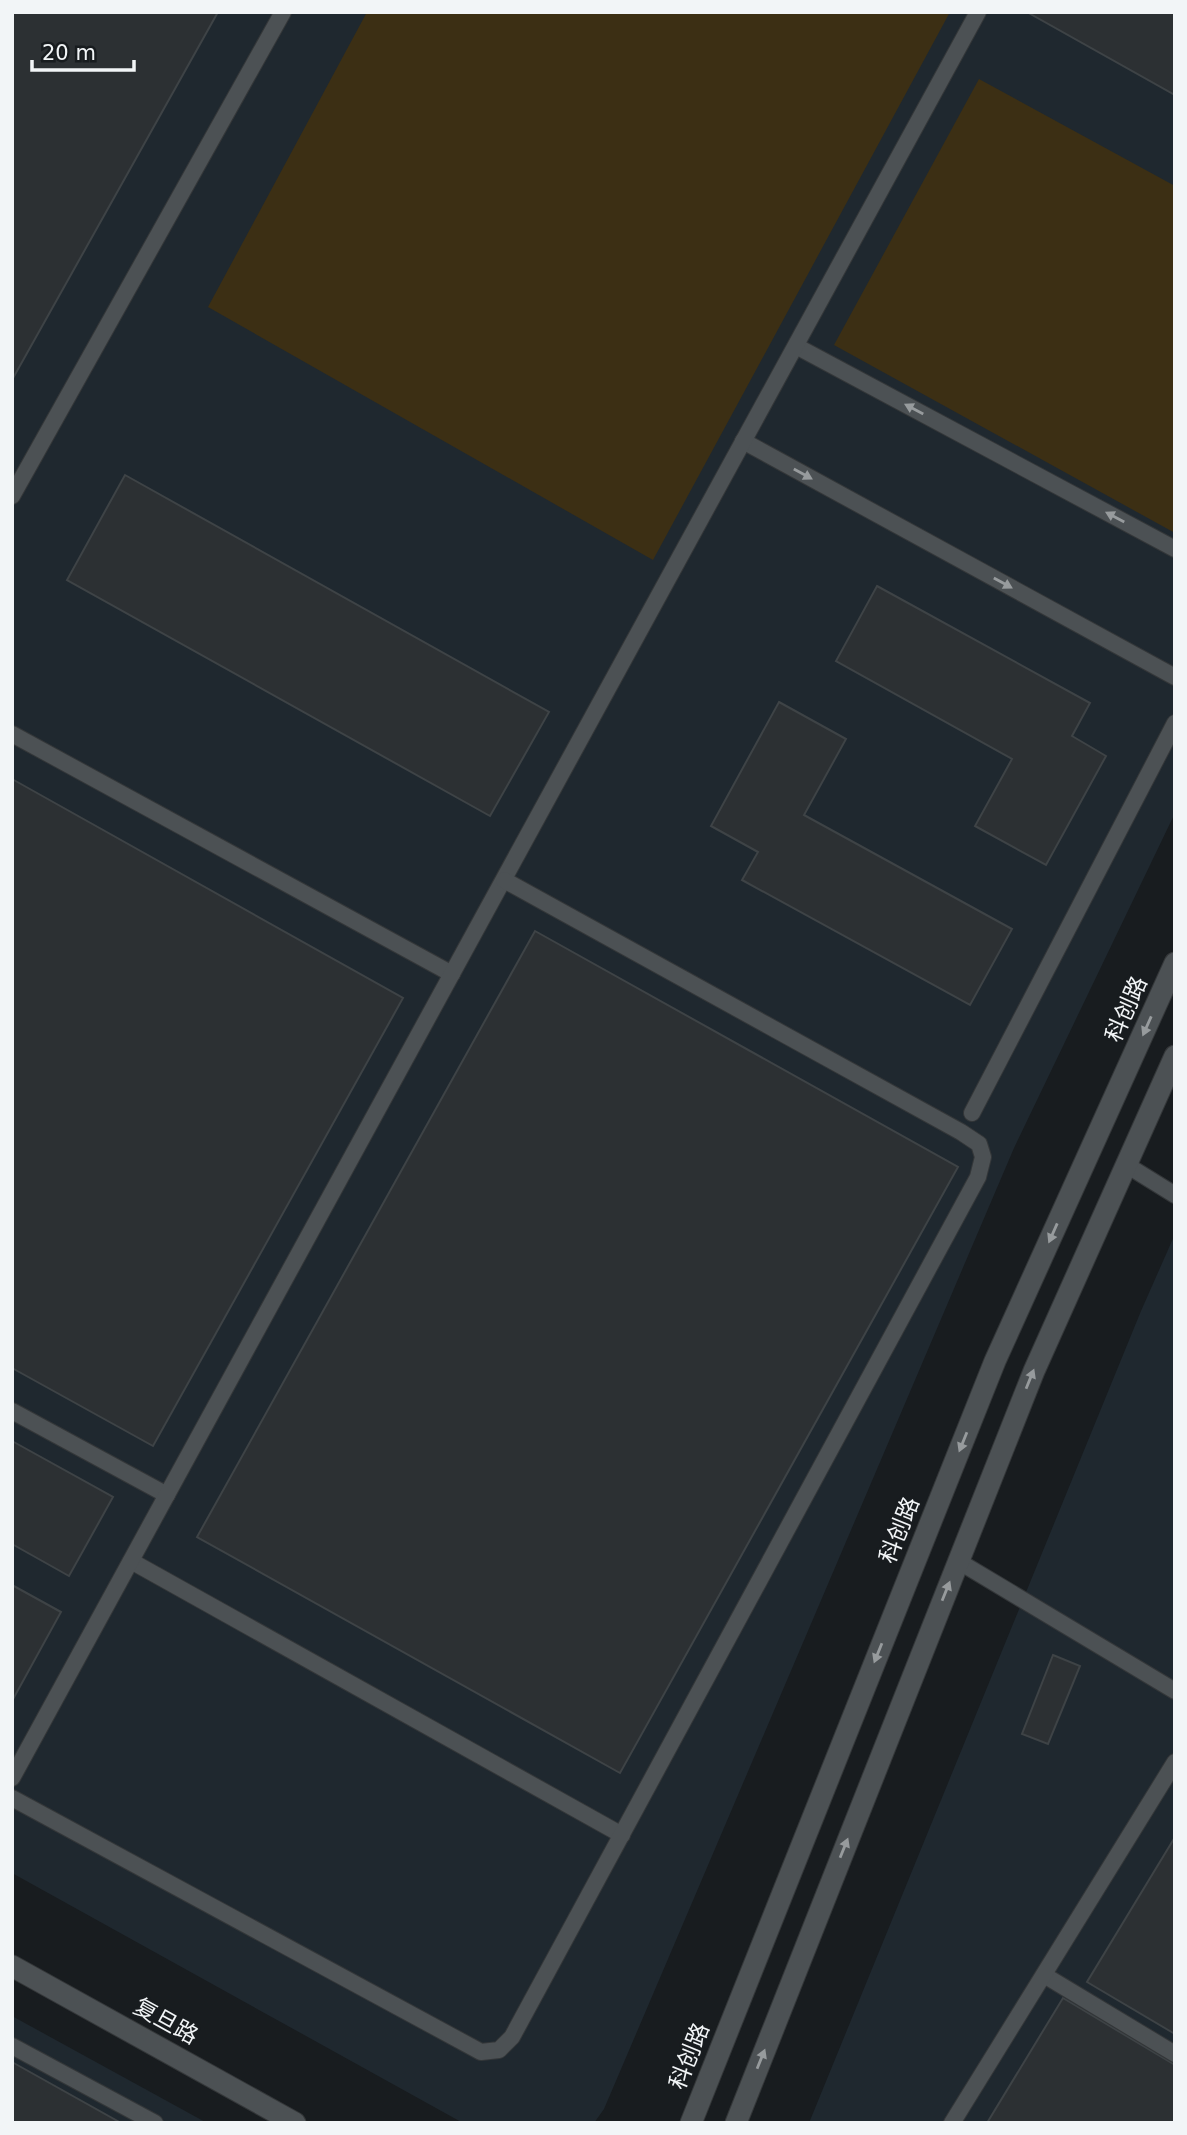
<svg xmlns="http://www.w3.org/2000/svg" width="1187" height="2135" font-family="'DejaVu Sans','Noto Sans SC',sans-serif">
	<rect width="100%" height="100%" fill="#181c1f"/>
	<!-- built -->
	<g fill="#1f282f">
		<path d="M12,12h1163v801l-161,335 -410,961 -10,14h-131l-451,-250z"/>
		<path d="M1175,1234v889h-366l332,-812z"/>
		<path d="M12,2016l195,107h-195z"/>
	</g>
	<!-- green -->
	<g fill="#3c2f14">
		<path d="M367,12h583l-297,548 -445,-253z"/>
		<path d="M979,79l196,107v347l-341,-188z"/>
	</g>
	<!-- building -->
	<g fill="#2c3033" stroke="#3e4346" stroke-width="2">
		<path d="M12,12h206l-206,368z"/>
		<path d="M1027,12h148v83z"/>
		<path d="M125,475l424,237 -59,104 -423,-236z"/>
		<path d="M877,586l213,117 -18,33 34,20 -60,109 -71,-39 37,-67 -176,-98z"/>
		<path d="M779,702l67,37 -42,76 208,114 -42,76 -228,-125 16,-28 -47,-26z"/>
		<path d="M12,779l391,219 -250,448 -141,-78z"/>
		<path d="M535,931l423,236 -338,606 -423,-236z"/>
		<path d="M12,1441l101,56 -44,79 -57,-32z"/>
		<path d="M12,1585l49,27 -49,89z"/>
		<path d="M1053,1655l27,11 -32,78 -26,-10z"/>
		<path d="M1175,1837v197l-88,-52z"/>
		<path d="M1063,1998l112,67v58h-188z"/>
		<path d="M12,2062l109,61h-109z"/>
	</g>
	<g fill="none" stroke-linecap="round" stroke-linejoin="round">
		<defs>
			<g id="lane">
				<path d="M796,346l379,203"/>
				<path d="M743,441l432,236"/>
				<path d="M12,496l271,-484"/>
				<path d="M12,734l440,240"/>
				<path d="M972,1113l203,-390"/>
				<path d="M1125,1164l50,31"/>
				<path d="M12,1411l155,84"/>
				<path d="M131,1561l491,274"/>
				<path d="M958,1561l217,130"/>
				<path d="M12,1778l966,-1766"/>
				<path d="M12,1798l469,254 18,-2 13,-13 466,-860 5,-20 -4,-13 -18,-12 -457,-252"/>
				<path d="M1044,1975l131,79"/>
				<path d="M12,2046l143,77"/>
				<path d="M952,2123l223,-361"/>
			</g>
			<g id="secondary">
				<path d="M12,1966l283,157"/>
				<path d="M691,2123l304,-762 180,-398"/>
				<path d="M736,2123l298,-752 141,-315"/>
			</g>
		</defs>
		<!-- lane casing -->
		<use href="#lane" stroke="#343739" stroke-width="18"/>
		<!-- secondary casing -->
		<use href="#secondary" stroke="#343739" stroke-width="23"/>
		<!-- lane -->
		<use href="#lane" stroke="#4c5154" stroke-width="16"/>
		<!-- secondary -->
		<use href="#secondary" stroke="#4c5154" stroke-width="21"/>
	</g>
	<!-- one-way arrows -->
	<defs><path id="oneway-solid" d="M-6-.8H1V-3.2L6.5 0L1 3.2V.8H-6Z" transform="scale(1.75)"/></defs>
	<g fill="#979b9d">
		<use href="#oneway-solid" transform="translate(914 409) rotate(-152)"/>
		<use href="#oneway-solid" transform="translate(803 474) rotate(29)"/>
		<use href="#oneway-solid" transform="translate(1115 517) rotate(-152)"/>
		<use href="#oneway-solid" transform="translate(1003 583) rotate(29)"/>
		<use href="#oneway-solid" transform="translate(1147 1026) rotate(114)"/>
		<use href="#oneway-solid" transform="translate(1053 1233) rotate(114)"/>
		<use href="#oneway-solid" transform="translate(1030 1379) rotate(-68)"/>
		<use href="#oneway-solid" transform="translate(963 1442) rotate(112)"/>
		<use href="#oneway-solid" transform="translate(946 1591) rotate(-68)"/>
		<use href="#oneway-solid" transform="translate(878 1653) rotate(112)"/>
		<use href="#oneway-solid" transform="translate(844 1848) rotate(-68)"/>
		<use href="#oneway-solid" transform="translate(761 2059) rotate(-68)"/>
	</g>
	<g text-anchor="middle" stroke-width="5" stroke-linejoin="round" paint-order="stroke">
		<!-- street labels -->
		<g font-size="23" fill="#f2f5f7" stroke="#181c1f">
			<text transform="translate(1126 1009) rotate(-66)" y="8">科创路</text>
			<text transform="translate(899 1530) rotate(-68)" y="8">科创路</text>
			<text transform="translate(166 2021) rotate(29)" y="8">复旦路</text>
			<text transform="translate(689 2056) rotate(-68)" y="8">科创路</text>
		</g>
	</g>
	<!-- border -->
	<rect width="1187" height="2135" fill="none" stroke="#f2f5f7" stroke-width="28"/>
	<!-- scale -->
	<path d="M32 60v10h102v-10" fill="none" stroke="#f2f5f7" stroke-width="3.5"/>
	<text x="42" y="60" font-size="21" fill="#f2f5f7" stroke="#181c1f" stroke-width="5" paint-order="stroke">20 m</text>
</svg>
